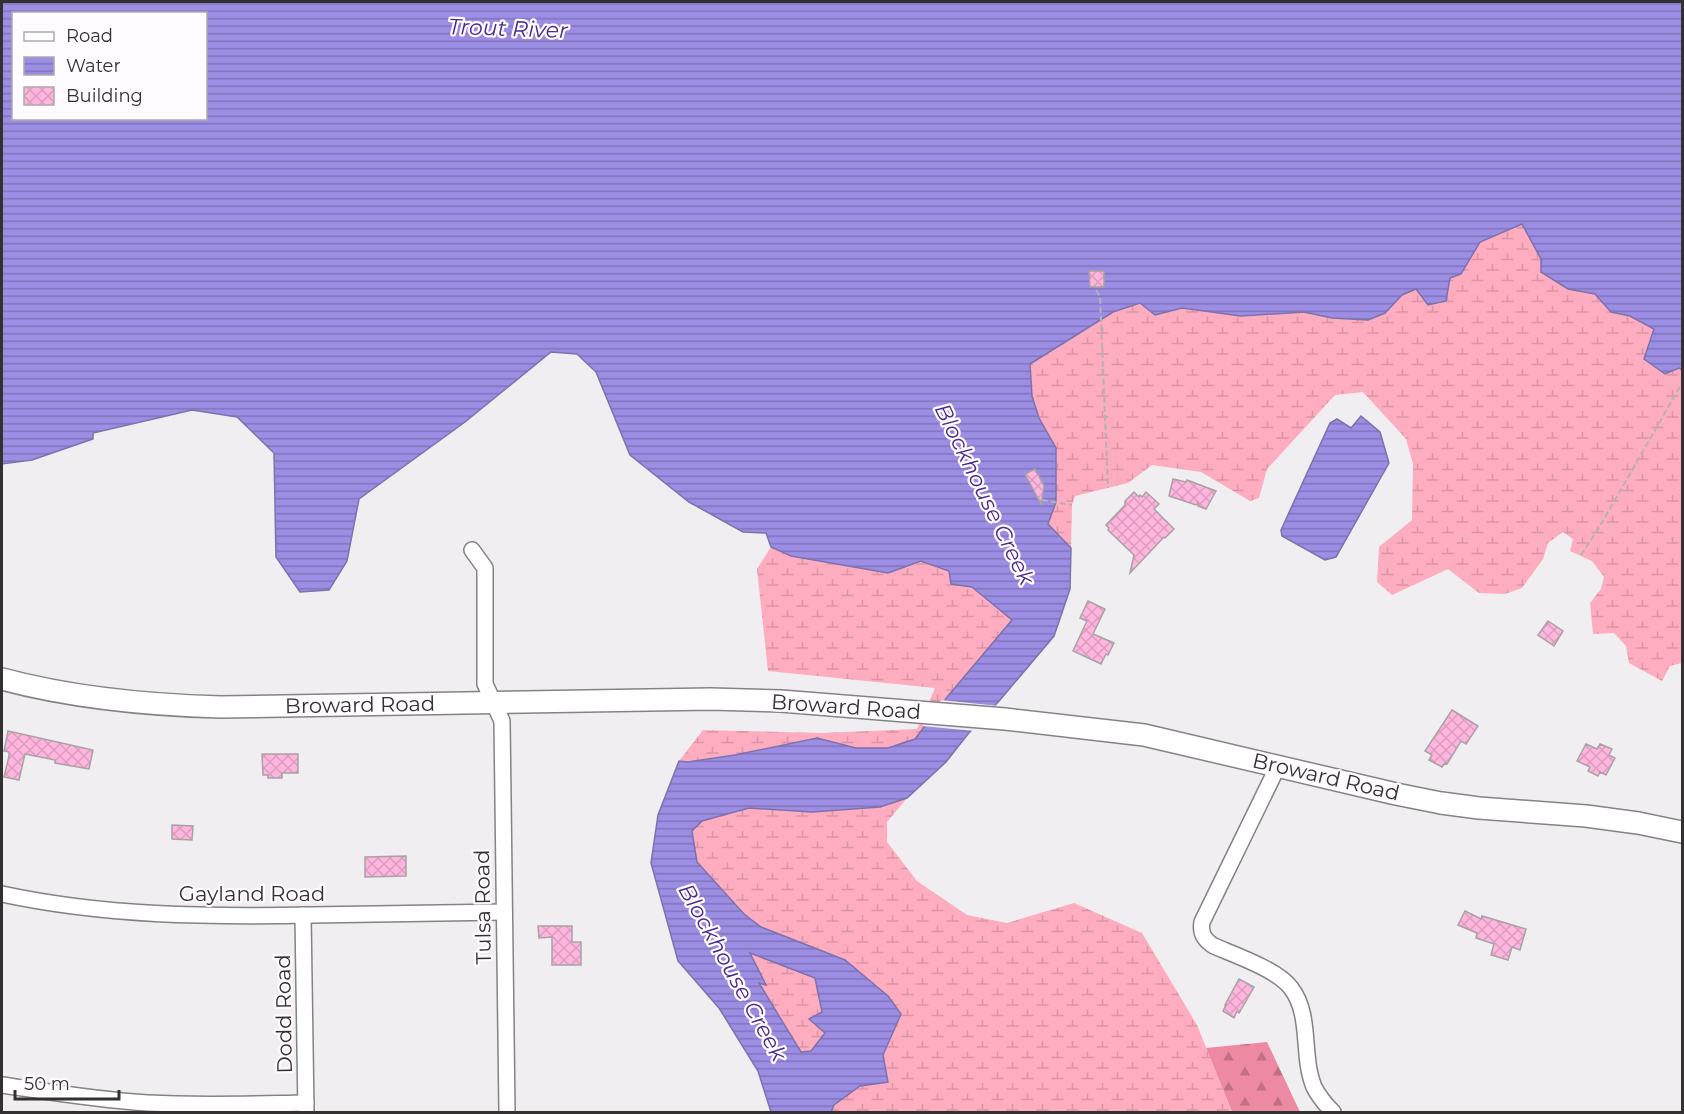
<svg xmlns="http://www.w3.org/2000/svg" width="1684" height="1114" font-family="Montserrat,sans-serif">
	<defs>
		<pattern id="forest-firs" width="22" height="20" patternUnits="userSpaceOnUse" patternTransform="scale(1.5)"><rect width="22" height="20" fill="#ed89a2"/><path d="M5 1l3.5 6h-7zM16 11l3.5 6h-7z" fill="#c17085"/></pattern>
		<pattern id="wetland-marsh" width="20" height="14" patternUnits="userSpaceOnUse" patternTransform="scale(1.5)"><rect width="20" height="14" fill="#feacbf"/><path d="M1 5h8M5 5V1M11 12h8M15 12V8" fill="none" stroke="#da94a5"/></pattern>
		<pattern id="water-rules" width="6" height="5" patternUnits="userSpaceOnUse" patternTransform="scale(1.5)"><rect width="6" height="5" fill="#9c8ee4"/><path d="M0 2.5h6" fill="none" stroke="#8074b9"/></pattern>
		<pattern id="building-cross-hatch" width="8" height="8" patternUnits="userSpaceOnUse" patternTransform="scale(1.5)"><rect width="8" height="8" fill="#ffb5dd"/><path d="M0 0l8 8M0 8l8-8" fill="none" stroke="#db9cbe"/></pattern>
	</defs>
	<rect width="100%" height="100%" fill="#f1eef1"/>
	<!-- forest -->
	<path fill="url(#forest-firs)" d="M1267,1042l33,70h-68l-26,-64z"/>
	<!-- wetland -->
	<g fill="url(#wetland-marsh)">
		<path d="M1522,224l19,35 27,30 27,5 16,17 19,5 24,13 28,41v293l-12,3 -8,15 -33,-18 -3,-17 -12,-13 -21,1 -3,-31 11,-14 3,-12 -12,-16 -22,-10 3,-12 -10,-7 -15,11 -5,16 -21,29 -17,6 -26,-1 -31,-24 -56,26 -15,-13 2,-35 33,-27 1,-56 -7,-25 -43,-47 -28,3 -68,74 -8,29 -9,3 -49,-29 -49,-7 -24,18 -53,13 -3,9 -1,43 -23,-24 8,-22v-54l-17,-30 -7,-22 -2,-32 83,-53 27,-8 15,12 26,-7 60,8 63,-4 28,6 53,-5 17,-18 14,-6 12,16 18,-4 4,-23 11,-4 19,-32z"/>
		<path d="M771,547l20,9 97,16 33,-11 28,10 2,13 21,3 41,33 -65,76 -33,43 -27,9h-32l-39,-10 -82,17 -47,7 -9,-1 24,-31 119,3 95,-4 18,-41 -167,-17 -11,-102z"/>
		<path d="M907,798l-20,24v20l30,39 50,34 40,8 67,-20 68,30 55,92 35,87h-401c4,-14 21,-17 31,-28 18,-21 28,-45 38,-71l-55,-52 -84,-34 -17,-13 -47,-52 -6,-31 11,-10 47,-13 63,4 68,-5z"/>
		<path d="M749,952l66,26 10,55 -14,18 -10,2 -42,-70 6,2z"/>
	</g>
	<!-- water -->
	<g fill="url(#water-rules)" stroke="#7c72ae" stroke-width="1.5" fill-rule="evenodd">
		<path d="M2,2h1680v368l-3,-2 -14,6 -21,-15 10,-30 -24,-13 -19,-4 -16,-18 -27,-5 -27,-17v-13l-19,-35 -42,18 -19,32 -11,4 -4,23 -18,4 -12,-16 -14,6 -17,18 -17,7 -36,-2 -28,-6 -63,4 -59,-8 -27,7 -15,-12 -27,9 -83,52 2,32 7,22 17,30v54l-8,22 23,24 -1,41 -16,47 -54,64 -32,34 -22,28 -39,36 -27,9 -68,5 -63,-4 -47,13 -10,10 5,31 47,52 17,13 84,33 43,36 13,18 -18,41 5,27 -28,4 -26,19 -3,7h-60l-13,-41 -39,-63 -41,-47 -27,-98 7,-48 21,-54 9,1 47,-7 82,-17 39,10h32l27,-9 33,-43 64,-76 -40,-33 -21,-3 -2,-13 -28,-10 -33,12 -97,-17 -20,-9 -5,-14 -23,-1 -54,-30 -59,-47 -34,-83 -19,-18 -26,-2 -86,70 -106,77 -12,62 -18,29 -29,2 -24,-35 -2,-104 -37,-36 -45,-7 -99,23v6l-61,21 -30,4zM14,14h192v104h-192zM750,953l65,25 7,34 -13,7 16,14 -14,18 -10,1 -42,-69 7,2z"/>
		<path d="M1361,416l19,16 9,31 -53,94 -11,3 -43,-24 -1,-6 49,-107 7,-4 14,9z"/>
	</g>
	<!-- pier -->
	<path fill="#f1eef1" d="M941,700l58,6 -24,25 -53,-5z"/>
	<!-- building -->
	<g fill="url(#building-cross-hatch)" stroke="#a7a3a5" stroke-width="1.5">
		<path d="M1089,271h15v16h-14z"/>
		<path d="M1035,469l9,17 -3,18 -16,-30z"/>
		<path d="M1173,479l13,3 1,-2 29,11 -10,18 -8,-3v-3l-2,2 -27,-9z"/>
		<path d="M1134,492l5,5 1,-2 2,2 4,-5 13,12 -5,5 20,20 -9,9 -1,-1 -34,36 4,-18 -26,-25 1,-2 -3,-3 19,-20v-4z"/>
		<path d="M1088,601l17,8 -12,25 21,9 -6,12 -2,-1 -5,10 -28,-13 14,-30 -7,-3z"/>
		<path d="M1548,621l15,10 -9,15 -16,-11z"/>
		<path d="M1452,710l26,16 -12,18 -5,-3 -14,23 -2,-1 -3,4 -13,-7 3,-5 -7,-4z"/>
		<path d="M8,731l85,19 -4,19 -34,-6v-3l-30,-6 -6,26 -15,-3 5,-21v-4l-5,-1z"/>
		<path d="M1586,744l11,5 3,-5 12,5 -3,6 6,3 -9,17 -6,-3 -2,4 -10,-5 2,-4 -13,-6z"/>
		<path d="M262,754h36v19h-16v5h-14v-3h-5z"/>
		<path d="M172,825l21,1 -1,14 -20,-1z"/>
		<path d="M406,856v20l-41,1v-20z"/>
		<path d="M1465,911l16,8 1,-3 44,13 -6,21 -8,-3 -4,13 -17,-5 3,-11 -18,-6 1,-5 -19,-8z"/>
		<path d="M538,926h34v16h9v23h-29v-28l-13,1z"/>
		<path d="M1239,979l15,8 -15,26 -2,-2 -3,7 -11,-7 3,-6h-1z"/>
	</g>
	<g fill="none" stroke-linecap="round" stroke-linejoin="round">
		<defs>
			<g id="minor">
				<path d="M472,550l13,18v116l17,37 5,391"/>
				<path d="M1278,766l-76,156c-2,11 2,18 12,24 21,9 64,24 77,42 21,27 10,68 23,99 5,10 11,17 19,25"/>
				<path d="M2,894c102,22 205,23 309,21 65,-1 129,-2 193,-3"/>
				<path d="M303,915l3,197"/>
				<path d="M2,1085c48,7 97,15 146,18 53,3 105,1 158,0"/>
			</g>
			<path id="secondary" d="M2,679c71,19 145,26 219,28l490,-8 70,2 224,18 139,16 252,59 45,9 38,5 107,8 52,7 44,9"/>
		</defs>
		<!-- minor casing -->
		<use href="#minor" stroke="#858285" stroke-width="18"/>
		<!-- secondary casing -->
		<use href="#secondary" stroke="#858285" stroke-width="24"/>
		<!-- path -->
		<g stroke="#b5b2b5" stroke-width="2" stroke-dasharray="6 3" stroke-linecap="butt">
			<path d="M1096,290l4,7 8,191"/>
			<path d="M1042,500l30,5"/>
			<path d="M1581,555l19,-29 82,-143"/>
		</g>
		<!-- minor -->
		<use href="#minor" stroke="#fff" stroke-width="15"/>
		<!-- secondary -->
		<use href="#secondary" stroke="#fff" stroke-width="21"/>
	</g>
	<g text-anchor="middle" stroke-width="4.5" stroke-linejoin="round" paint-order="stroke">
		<!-- street labels -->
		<g font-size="21" fill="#323031" stroke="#fffbff">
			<text transform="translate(360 705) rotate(-1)" y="7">Broward Road</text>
			<text transform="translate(846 707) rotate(4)" y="7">Broward Road</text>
			<text transform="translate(1326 777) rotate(13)" y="7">Broward Road</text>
			<text x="252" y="901">Gayland Road</text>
			<text transform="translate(483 907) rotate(-91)" y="7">Tulsa Road</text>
			<text transform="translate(284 1014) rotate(-91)" y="7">Dodd Road</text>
		</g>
		<!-- water labels -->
		<g font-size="22" font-style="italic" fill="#482c8f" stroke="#fffbff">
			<text transform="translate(508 28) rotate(2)" y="8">Trout River</text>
			<text transform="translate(985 494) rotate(64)" y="8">Blockhouse Creek</text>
			<text transform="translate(733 972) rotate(61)" y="8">Blockhouse Creek</text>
		</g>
	</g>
	<!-- border -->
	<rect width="1684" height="1114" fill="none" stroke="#323031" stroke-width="6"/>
	<!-- legend -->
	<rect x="12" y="12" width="195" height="108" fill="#fffbff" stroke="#adaaad" stroke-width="1.5"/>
	<rect x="24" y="32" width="30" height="9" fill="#ffffff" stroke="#adaaad" stroke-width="1.5"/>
	<text x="66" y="42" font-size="18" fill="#323031">Road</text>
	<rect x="24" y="57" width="30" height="18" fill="url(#water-rules)" stroke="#adaaad" stroke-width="1.5"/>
	<text x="66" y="72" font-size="18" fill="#323031">Water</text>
	<rect x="24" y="87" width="30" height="18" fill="url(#building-cross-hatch)" stroke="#adaaad" stroke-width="1.5"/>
	<text x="66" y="102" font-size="18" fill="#323031">Building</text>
	<!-- scale -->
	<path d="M15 1090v9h104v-9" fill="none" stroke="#323031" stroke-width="3"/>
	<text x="24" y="1090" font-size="18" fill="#323031" stroke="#fffbff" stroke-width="4.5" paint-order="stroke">50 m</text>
</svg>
